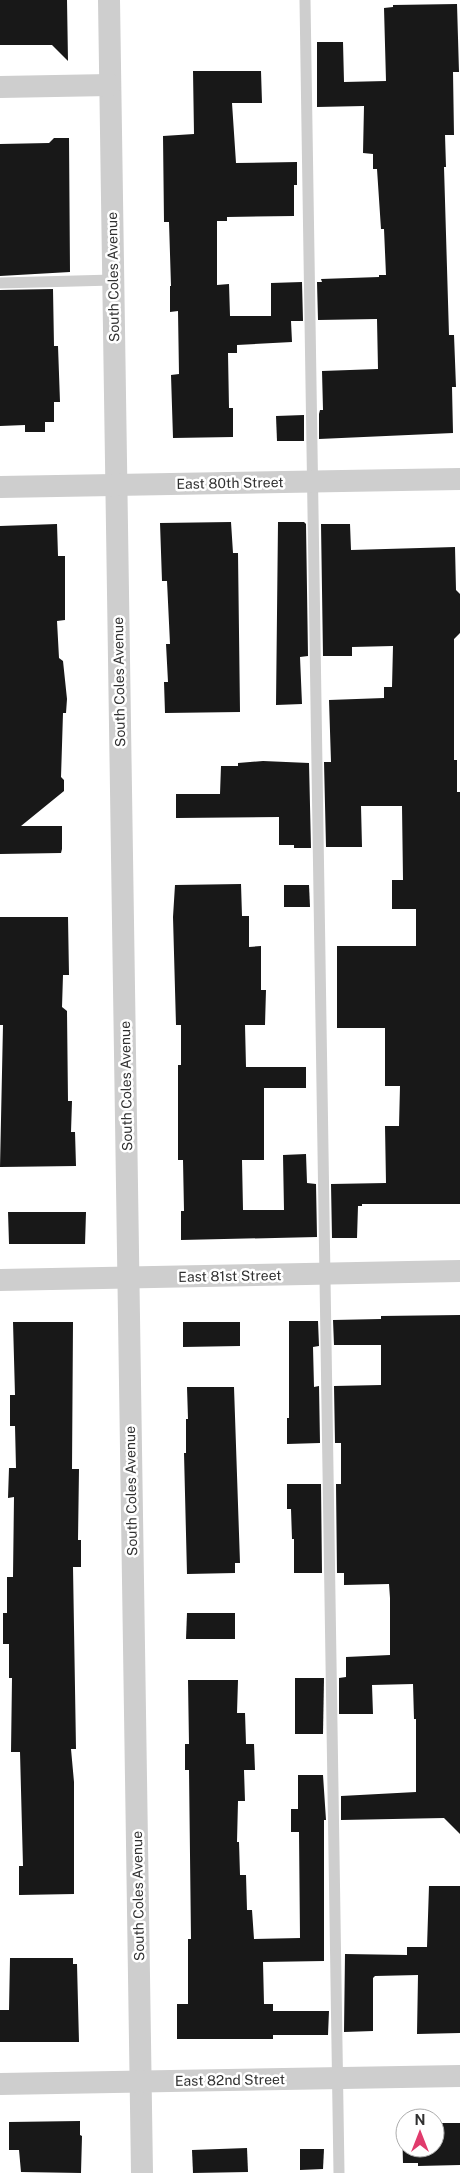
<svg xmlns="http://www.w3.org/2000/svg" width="460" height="2173" font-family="'Public Sans',sans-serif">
	<rect width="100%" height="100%" fill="#fff"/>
	<!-- building -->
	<g fill="#181818">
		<path d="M0,0h67l1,61 -16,-16h-52z"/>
		<path d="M457,4l2,68h-6l1,63h-9l1,32h-2l5,168h5l2,52h-4l1,46 -134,6v-25l1,-4h3l-1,-39 56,-2 -1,-50 -59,1 -1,-38h5l-1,-3 58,-2v-2h7l-2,-46h-3l-4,-60h-4v-15l-10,-1 1,-47 -47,1v-65h26l1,40 42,-1 -2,-73 9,-1v-2z"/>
		<path d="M193,71h68l1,32h-30l4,60 61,-1v23h-3v31l-67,1v4h-10v64l12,-1 1,32h41v-33l31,-1 1,39h-12l1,21 -55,3v8h-9l1,55h4v29l-60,1 -2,-63 8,-1 -1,-63 -8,1v-26h1l-2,-64h-5l-1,-86 31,-2z"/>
		<path d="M54,138h15l1,134 -70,4v-132l49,-1z"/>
		<path d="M53,289l1,57h4l2,56h-6v20h-9v10h-20v-7l-25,1v-136z"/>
		<path d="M304,415v26h-27l-1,-25z"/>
		<path d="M231,522l2,31h5l2,159 -75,1 -1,-31h4l-2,-38h4l-3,-63h-5l-2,-58z"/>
		<path d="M278,522h26l2,2 2,132 -8,1 2,47 -26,1z"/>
		<path d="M57,524l1,32h7v64l-8,1 2,37 4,3 4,38 -1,14h-3l-2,64 3,3v11l-43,35h41v23l-1,4 -61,1v-328z"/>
		<path d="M321,524h29l1,26 104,-3 1,43 4,4v39l-6,6v121h3v32h3v412h-98v2h-4l-1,32h-25l-1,-54 55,-1 -1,-57h14l1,-40h-15v-58h-48v-82h79v-37h-24v-29h11l-1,-74h-41l1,41h-36l-2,-85h7l-2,-62 55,-2v-11h8l1,-41 -41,1v9h-29z"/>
		<path d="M263,761l46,2 2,85h-17v-3h-15v-28l-103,1v-24h44l1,-28h17v-3z"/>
		<path d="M241,884l1,32h7v31l12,-1v44h5l-1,35h-20l1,42h60v21h-42v72h-22l1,50h41l-1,-55 23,-1 1,29 9,1 1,53 -136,3v-29h3l-1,-51h-5v-95h3v-40h-5l-3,-108 2,-32z"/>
		<path d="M284,885h25l1,22h-26z"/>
		<path d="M0,917h68l1,58h-6l-1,32 5,4 1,90h4l-1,31h4l1,34 -76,1 3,-142h-3z"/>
		<path d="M8,1212h78l-1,32h-76z"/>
		<path d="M460,1315v519l-16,-16 -103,2v-24l75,-4v-73h-2l-1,-35 -41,1 1,29h-34v-36l7,-1v-20l44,-2v-57l-1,-14 -45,1v-12h-7l-1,-89h5v-41h-6l-1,-57 47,-1v-40h-47l-1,-25 48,-1v-3z"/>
		<path d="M289,1321h29l1,25 -6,1 1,40 5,-1 1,57 -33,1v-26h2z"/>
		<path d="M13,1322h60l-1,147h7l-1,71h3v27h-8l3,182h-5l3,33v112l-55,1v-29h4l-3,-114h-9l1,-74h-3v-34h-6v-31h4v-36h6l1,-80 -6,1 1,-30h7l-1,-42h-5v-31h5z"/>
		<path d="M183,1322h57v24l-57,1z"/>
		<path d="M187,1387h47l6,176h-5v10l-48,1 -3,-121h2v-34h2z"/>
		<path d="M287,1484h34l1,89h-28v-34h-2l-1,-30h-4z"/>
		<path d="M187,1613h48v26h-49z"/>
		<path d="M295,1678h29l-1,56h-28z"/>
		<path d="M188,1680h50l-1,33h8l1,31h8l1,26h-11l1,31h-7l-1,41h2l1,33h6l1,35h5l2,29 46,-1 -1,-106h-8v-23h7v-34h25l3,45h-2v141l-61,1 1,42h9v7h56l-1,24h-55v4h-96v-35h11v-65h3l-2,-169h-4v-26h4z"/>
		<path d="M429,1886h31v147l-43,1 1,-59 -43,1 -2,2v53l-29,1 1,-78 62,1v-8h20z"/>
		<path d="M10,1958h63v6h4l2,78h-79v-32h9z"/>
		<path d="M80,2121v14l2,1 -1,37 -60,-1 -2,-22h-10v-28z"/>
		<path d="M435,2123h25v42l-42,1v-3h-15l-1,-36h3v21h30z"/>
		<path d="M247,2148l1,24 -55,1 -1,-23z"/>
		<path d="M300,2149h24l-1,20 -23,1z"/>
	</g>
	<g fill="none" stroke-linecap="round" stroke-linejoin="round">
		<!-- lane -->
		<g stroke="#cecece" stroke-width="11">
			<path d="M305,0l34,2173"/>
			<path d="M0,283l113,-3"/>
		</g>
		<!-- street -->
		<g stroke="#cecece" stroke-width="22">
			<path d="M109,0l33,2173"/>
			<path d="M0,87l110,-2"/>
			<path d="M0,487l460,-8"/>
			<path d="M0,1280l460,-9"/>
			<path d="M0,2084l460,-8"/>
		</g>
	</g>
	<g text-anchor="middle" stroke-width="5" stroke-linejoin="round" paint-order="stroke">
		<!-- street labels -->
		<g font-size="14" fill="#313131" stroke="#fff">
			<text transform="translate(113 277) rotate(-91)" y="5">South Coles Avenue</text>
			<text transform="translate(230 483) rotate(-1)" y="5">East 80th Street</text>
			<text transform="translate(119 682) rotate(-91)" y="5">South Coles Avenue</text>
			<text transform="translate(126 1086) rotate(-91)" y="5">South Coles Avenue</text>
			<text transform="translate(230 1276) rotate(-1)" y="5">East 81st Street</text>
			<text transform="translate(131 1491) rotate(-91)" y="5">South Coles Avenue</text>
			<text transform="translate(138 1896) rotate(-91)" y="5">South Coles Avenue</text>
			<text transform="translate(230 2080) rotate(-1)" y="5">East 82nd Street</text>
		</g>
	</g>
	<!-- north arrow -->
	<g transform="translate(420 2133)"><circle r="24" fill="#ffffff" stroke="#adadad"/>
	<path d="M0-4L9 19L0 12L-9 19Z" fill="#e03b6c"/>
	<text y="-8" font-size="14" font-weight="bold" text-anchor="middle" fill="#313131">N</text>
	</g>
</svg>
